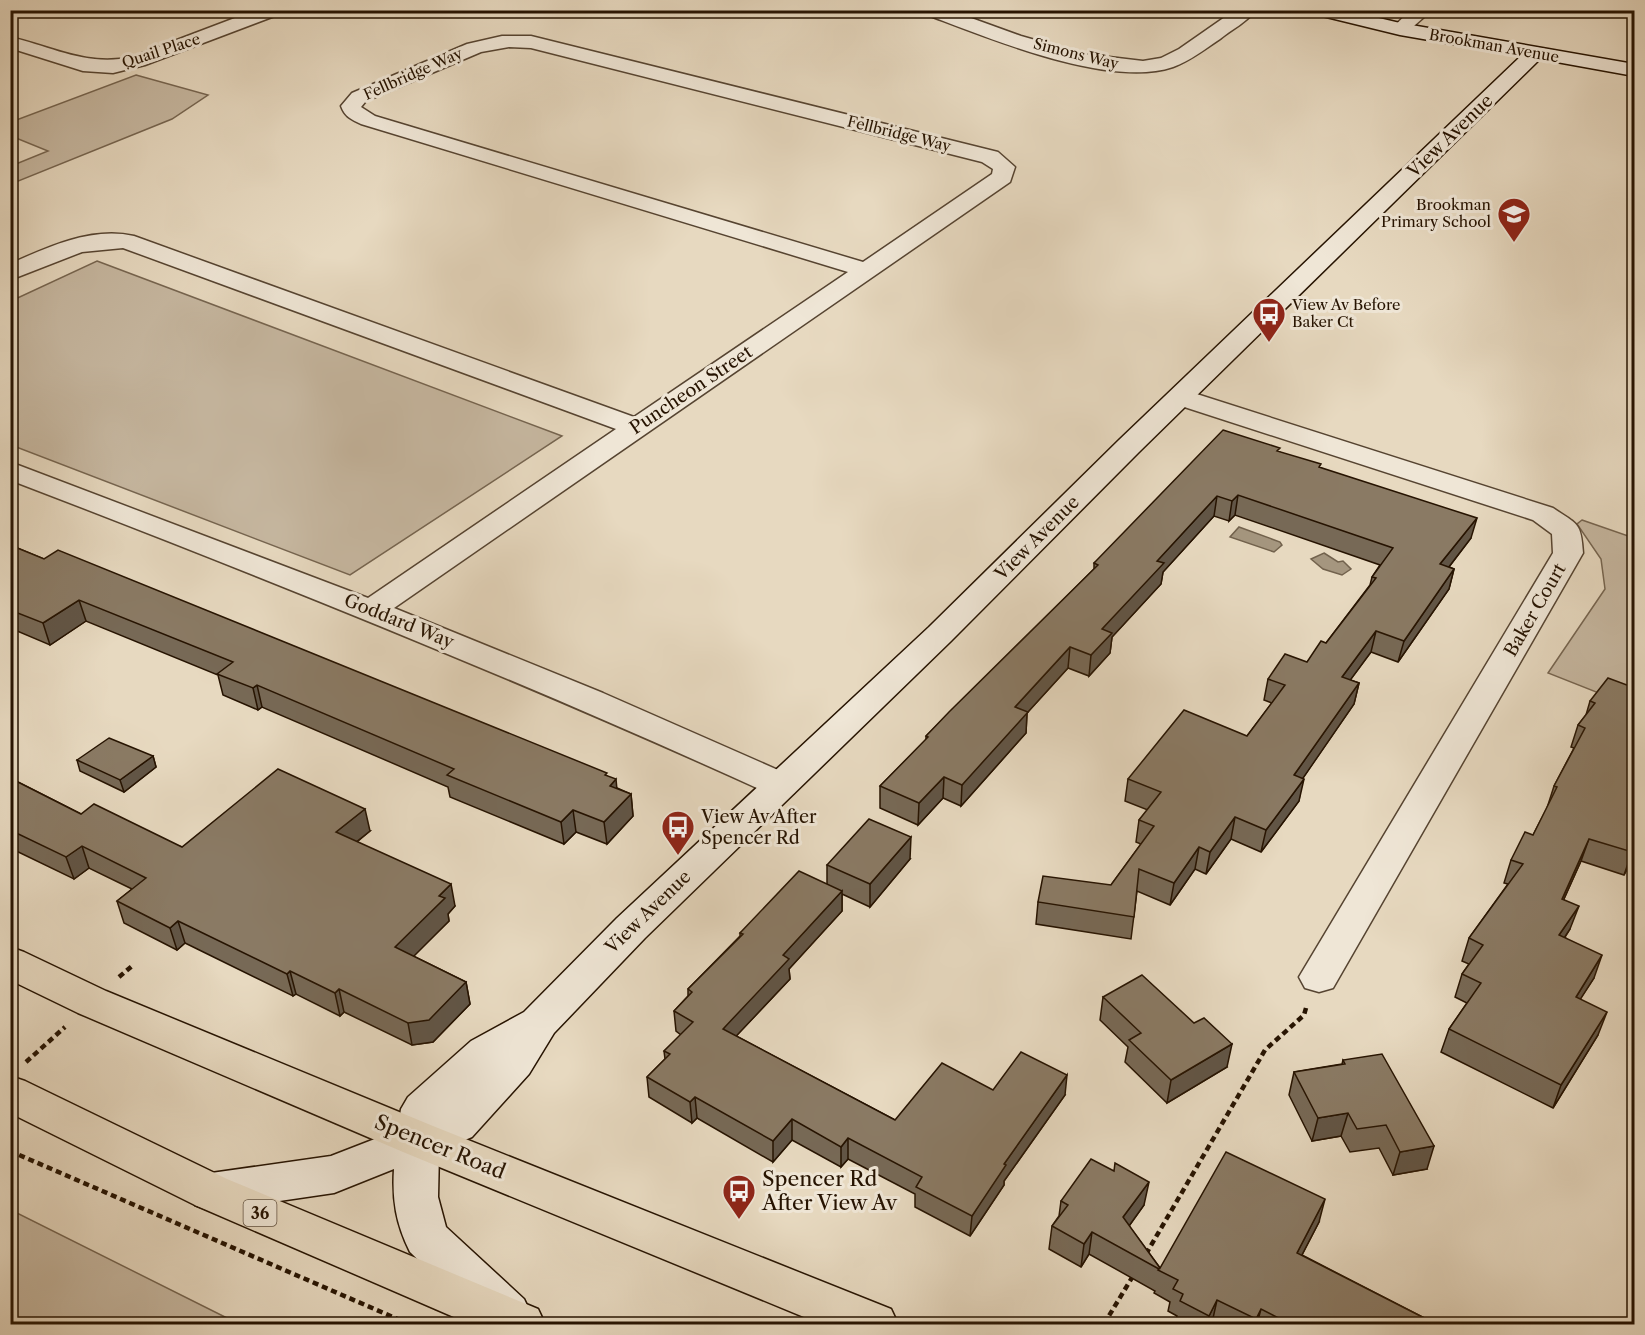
<svg xmlns="http://www.w3.org/2000/svg" width="1645" height="1335" font-family="'Libre Caslon Text',serif">
	<rect width="100%" height="100%" fill="#e7d9c0"/>
	<filter id="stains"><feTurbulence type="fractalNoise" baseFrequency=".00333" numOctaves="4"/><feColorMatrix values="0 0 0 0 .2 0 0 0 0 .09 0 0 0 0 .02 0 0 0 .5 -.17"/></filter>
	<radialGradient id="worn" r=".72"><stop offset=".6" stop-color="#630" stop-opacity="0"/><stop offset="1" stop-color="#630" stop-opacity=".3"/></radialGradient>
	<!-- green -->
	<g fill="#c6b7a0" stroke="#766550" stroke-width="1.5">
		<path d="M136,75l72,20 -36,24 -161,65v-18l37,-15 -37,-15v-14z"/>
		<path d="M97,261l465,175 -212,139 -339,-130v-144z"/>
		<path d="M1582,520l52,18v169l-86,-34 57,-84 -4,-30 -24,-35z"/>
		<path d="M10,1210h1l228,114h-228z"/>
	</g>
	<!-- water -->
	<g fill="#a5967f" stroke="#72624d" stroke-width="1.5">
		<path d="M1239,527l41,15 2,3 -8,7 -44,-15z"/>
		<path d="M1324,553l14,9 5,-1 8,8 -9,6 -19,-6 -12,-10z"/>
	</g>
	<g fill="none" stroke-linecap="round" stroke-linejoin="round">
		<defs>
			<g id="street">
				<path d="M256,10h27l-3,4 -135,51 -32,8 -30,-2 -73,-23v-11c43,10 77,30 122,20z"/>
				<path d="M922,10h27l72,26 63,18 59,7 18,-3 18,-9 56,-39h21c-9,12 -25,20 -36,29 -15,10 -30,22 -47,28 -64,22 -187,-30 -248,-53z"/>
				<path d="M1411,10h21l-26,23h-12l-3,-4z"/>
				<path d="M502,36h29l467,116 17,15 -5,15 -616,426 209,85 191,84 5,8 -5,8 -13,4 -13,-4c-248,-113 -502,-215 -758,-313v-18l358,136 248,-169 -493,-181 -41,4 -72,28v-16c37,-17 83,-38 124,-28l500,181 214,-145 -487,-148c-10,-5 -16,-7 -20,-18l11,-13 115,-49zM509,47l22,1 451,114 11,7 -1,5 -129,88 -488,-146 -14,-9 5,-6 115,-49z"/>
				<path d="M1181,389l372,119c25,17 28,14 30,45l-250,435 -14,4 -14,-4 -6,-11 254,-424 -1,-19 -19,-14 -361,-117 -4,-6 4,-6z"/>
			</g>
			<path id="secondary" d="M1311,10h34l55,13 234,41v12l-94,-17 -401,393 -188,189 -306,297 -91,95 -25,41 -57,63 -33,14 -1,46 8,30 78,72 7,15 -5,10h-41l-75,-72c-14,-28 -18,-52 -16,-83l-60,24 -123,18 -16,-6 -7,-13 7,-13 16,-6 120,-17 67,-26 3,-21 7,-12 63,-56 53,-29 93,-94 312,-291 190,-187 402,-384 -121,-21 -86,-21z"/>
			<g id="primary">
				<path d="M10,947l14,5 82,39 327,135 458,183 7,15h-77l-418,-172 -325,-139 -68,-33z"/>
				<path d="M10,1076l15,5 202,98 311,130 7,15h-75l-275,-119 -185,-92z"/>
			</g>
		</defs>
		<!-- street casing -->
		<use href="#street" stroke="#564431" stroke-width="3"/>
		<!-- secondary casing -->
		<use href="#secondary" stroke="#261301" stroke-width="3"/>
		<!-- primary casing -->
		<use href="#primary" stroke="#261301" stroke-width="3"/>
		<!-- path -->
		<g stroke="#261301" stroke-width="4.5" stroke-dasharray="6 4" stroke-linecap="butt">
			<path d="M119,977l13,-11"/>
			<path d="M26,1062l39,-35"/>
			<path d="M10,1151l399,173"/>
			<path d="M1146,1254l119,-204 39,-35 2,-7"/>
			<path d="M1104,1324l29,-48"/>
		</g>
		<!-- street -->
		<use href="#street" fill="#efe6d6" fill-rule="evenodd"/>
		<!-- secondary -->
		<use href="#secondary" fill="#efe6d6" fill-rule="evenodd"/>
		<!-- primary -->
		<use href="#primary" fill="#e7d9c0" fill-rule="evenodd"/>
	</g>
	<!-- wall -->
	<g fill="#776956" stroke="#261301" stroke-width="1.5">
		<path d="M1279,452l42,16 150,70 -22,29 5,2 -5,20 -51,73 -27,-10 -21,28 9,3 -5,21 -52,75 -3,22 -38,51 -30,-13 -25,35 -11,-5 -25,36 -33,-14 -6,48 -95,-15 2,-22 73,-17 30,-41 -5,-2 3,-22 9,-10 -23,-9 3,-22 119,-43 25,-33 -8,-3 4,-21 39,-17 19,-19 44,-58 2,-8 8,-12 -145,-50 -6,6 -15,-5 -51,56 -2,12 -49,53 -2,16 -21,23 -21,-8 -41,45 -1,20 -65,73 -18,-8 -25,27 -38,-17v-22l46,-46v-4l168,-167v-6z"/>
		<path d="M10,545l34,14 563,217 10,12 14,6 2,22 -26,28 -31,-12 -12,12 -114,-47 -2,-10 -186,-80 -4,3 -35,-15 -5,-20 -132,-54 -36,24 -40,-17z"/>
		<path d="M1635,688v90l-1,2 1,1v73l-11,21 -43,-14 -17,38 6,30 -5,8 29,41 -14,21 18,36 -45,73 -112,-56 8,-23 18,-26 -12,-6 7,-23 7,-10 -7,-3 7,-23 39,-54 -4,-1 7,-23 22,-25 14,-27 7,-22 20,-38 -3,-1 7,-22 8,-10 4,-14z"/>
		<path d="M153,756l3,11 -32,25 -44,-21 -3,-11z"/>
		<path d="M10,778l71,36 101,33 188,-16 -13,11 98,64 -7,8 1,7 -36,35 53,26 4,22 -37,38 -21,3 -68,-33 -4,4 -44,-22 -3,2 -108,-53 -8,7 -53,-27 -7,-22 15,-12 -43,-21 -15,11 -64,-31z"/>
		<path d="M910,859l-40,48 -28,-13v17l-53,58 1,10 -54,57 159,84 98,-30 72,5 -61,86v4l-34,51 -55,-29v-13l-67,-35 -7,8 -49,-27 -19,22 -76,-44 -5,5 -43,-26 -2,-20 18,-18 -1,-8 17,-16 -5,-4 -2,-20 14,-15v-7l52,-53v-3l87,-49v-19z"/>
		<path d="M1103,997l124,70 -60,36 -42,-41 3,-15 -28,-27z"/>
		<path d="M1343,1060l84,109 -34,6 -14,-27 -29,4 -9,-16 -29,5 -23,-46 5,-23 48,-8z"/>
		<path d="M1114,1171l30,34 -15,21 31,42 159,-46 -17,33 134,69h-221l-3,-1 -1,1h-36l2,-8 -9,-5 2,-9 -16,-9 1,-2 -66,-37 -8,13 -32,-18 3,-23 7,-10 2,-15z"/>
	</g>
	<!-- shaded-wall -->
	<g fill="#615546" stroke="#261301" stroke-width="1.5">
		<path d="M1238,495l-3,20 -6,6 3,-20z"/>
		<path d="M1217,496l-3,20 -51,56 -2,12 -49,53 -2,16 -21,23 2,-21 11,-26 55,-68z"/>
		<path d="M1477,518l-6,20 -36,47 5,-21z"/>
		<path d="M1454,569l-5,20 -51,73 6,-21z"/>
		<path d="M79,600l7,21 -36,24 -7,-22z"/>
		<path d="M1376,631l-5,21 -34,46 5,-21z"/>
		<path d="M1070,647l-2,21 -41,45 -1,20 -65,73 1,-21 53,-78z"/>
		<path d="M1359,683l-5,21 -64,93 4,-22z"/>
		<path d="M257,685l5,22 -4,3 -5,-22z"/>
		<path d="M153,756l3,11 -32,25 -4,-12z"/>
		<path d="M944,777l-1,21 -25,27 1,-22z"/>
		<path d="M616,779l2,22 -8,-15z"/>
		<path d="M1304,779l-5,22 -38,51 5,-22z"/>
		<path d="M631,794l2,22 -26,28 -3,-22z"/>
		<path d="M365,809l5,22 -29,23 -5,-22z"/>
		<path d="M573,810l3,22 -12,12 -3,-22z"/>
		<path d="M1235,817l-4,22 -25,35 4,-22z"/>
		<path d="M911,837l-1,22 -40,48v-23z"/>
		<path d="M1589,839l-8,22 -27,60 8,-22z"/>
		<path d="M82,846l7,22 -15,11 -8,-22z"/>
		<path d="M1199,847l-4,22 -25,36 4,-22z"/>
		<path d="M1635,848v6l-11,21 8,-23z"/>
		<path d="M451,884l4,22 -7,8 1,7 -49,49 -5,-23 44,-51z"/>
		<path d="M842,891v20l-53,58 1,10 -66,70 -1,-20 60,-74z"/>
		<path d="M1579,906l-9,23 -19,29 8,-23z"/>
		<path d="M178,921l7,22 -8,7 -7,-22z"/>
		<path d="M1602,955l-8,23 -27,42 9,-23z"/>
		<path d="M290,971l6,23 -3,2 -6,-22z"/>
		<path d="M466,982l4,22 -37,38 -21,3 -4,-22z"/>
		<path d="M339,989l5,23 -4,4 -5,-23z"/>
		<path d="M1607,1012l-9,23 -45,73 8,-23z"/>
		<path d="M1232,1044l-5,23 -60,36 4,-23z"/>
		<path d="M1067,1075l-2,20 -61,86v4l-34,51 2,-20 32,-52z"/>
		<path d="M695,1097l2,21 -5,5 -2,-21z"/>
		<path d="M1348,1113l-7,23 -29,5 6,-23z"/>
		<path d="M792,1119v21l-19,22v-21z"/>
		<path d="M848,1138v21l-7,8v-20z"/>
		<path d="M1434,1146l-7,23 -34,6 7,-23z"/>
		<path d="M1149,1182l-5,23 -25,35 4,-23z"/>
		<path d="M1325,1199l-6,23 -28,54 6,-23z"/>
		<path d="M1092,1232l-3,22 -8,13 3,-23z"/>
		<path d="M1217,1300l-5,23 -1,1h-4l2,-8z"/>
		<path d="M1261,1309l-4,15h-3l2,-5z"/>
	</g>
	<!-- building -->
	<g fill="#8a7a64" stroke="#261301" stroke-width="1.5">
		<path d="M1223,430l57,18 -3,3 44,13 -2,3 158,51 -37,46 14,5 -50,72 -28,-10 -34,46 17,6 -65,92 10,4 -38,51 -31,-13 -25,35 -11,-5 -25,36 -35,-14 -5,48 -96,-15 5,-26 68,9 43,-59 -15,-6 22,-28 -33,-13 56,-69 63,26 38,-51 -17,-6 17,-25 22,8 14,-21 5,2 50,-65 -4,-1 21,-29 -155,-53 -6,6 -15,-5 -60,65 7,2 -62,66 10,4 -21,22 -21,-8 -55,60 13,5 -66,73 -18,-8 -25,26 -39,-17 48,-49 -2,-1 23,-24 149,-147 -4,-2z"/>
		<path d="M10,545l34,14 14,-9 549,223 -2,2 11,4 -6,7 21,8 -27,28 -31,-12 -12,12 -114,-47 7,-6 -197,-84 -4,3 -36,-14 16,-12 -154,-62 -36,23 -33,-13z"/>
		<path d="M1608,678l27,10v69l-2,2h2v14l-4,6 4,2v67l-3,4 -43,-13 -27,60 17,7 -20,29 43,20 -26,42 31,15 -46,73 -112,-56 32,-46 -19,-9 21,-29 -14,-7 54,-74 -12,-4 14,-28 8,3 24,-48 -3,-1 31,-58 -7,-3 17,-22 -5,-2z"/>
		<path d="M109,738l44,18 -33,24 -43,-20z"/>
		<path d="M278,769l87,40 -29,23 115,52 -12,12 6,2 -50,49 71,35 -37,38 -21,3 -69,-34 -4,4 -45,-22 -3,3 -109,-53 -8,7 -53,-27 29,-23 -64,-32 -16,11 -56,-27v-52l71,36 13,-10 88,43z"/>
		<path d="M869,819l42,18 -41,47 -43,-19z"/>
		<path d="M799,871l43,20 -59,64 6,4 -66,70 172,91 47,-57 51,27 28,-38 46,23 -63,89 2,1 -34,51 -56,-29 6,-10 -74,-39 -7,9 -49,-28 -19,22 -78,-44 -5,5 -43,-25 23,-23 -6,-3 29,-29 -19,-11 18,-19 -4,-3 55,-55 -3,-1z"/>
		<path d="M1142,975l52,48 10,-5 28,26 -61,36 -42,-40 12,-7 -38,-36z"/>
		<path d="M1382,1054l52,92 -34,6 -14,-27 -29,4 -9,-16 -30,5 -24,-46 51,-8 -2,-4z"/>
		<path d="M1226,1152l99,47 -28,54 139,71h-146l-29,-15 -5,10 -39,-19 -8,16 -29,-15 3,-7 -10,-5 5,-9 -20,-10 1,-1 -67,-37 -8,12 -32,-18 16,-21 -7,-4 30,-42 23,12 1,-8 34,19 -26,35 37,51z"/>
	</g>
	<!-- icons -->
	<defs>
		<symbol id="school-pin" viewBox="-11 -11 22 30"><path d="M0 17L-7.5 6A9.5 9.5 0 1 1 7.5 6Z" fill="#8f2418" stroke="#efe6d6"/><path d="M0-5L7-2L0 1L-7-2ZM-4 1L0 2.5L4 1V4Q0 6-4 4Z" fill="#fff"/></symbol>
		<symbol id="bus-pin" viewBox="-11 -11 22 30"><path d="M0 17L-7.5 6A9.5 9.5 0 1 1 7.5 6Z" fill="#8f2418" stroke="#efe6d6"/><path d="M-5-6H5V4H4V6H2V4H-2V6H-4V4H-5ZM-3.5-4V0h7V-4ZM-3.5 1.2v1.5H-2V1.2ZM2 1.2v1.5H3.5V1.2Z" fill="#fff"/></symbol>
	</defs>
	<g fill-rule="evenodd">
		<use href="#school-pin" x="1495" y="195" width="38" height="52"/>
		<use href="#bus-pin" x="1250" y="295" width="38" height="52"/>
		<use href="#bus-pin" x="659" y="808" width="38" height="52"/>
		<use href="#bus-pin" x="720" y="1172" width="38" height="52"/>
	</g>
	<g text-anchor="middle" stroke-width="6" stroke-linejoin="round" paint-order="stroke">
		<!-- far-street labels -->
		<g font-size="15" fill="#261301" stroke="#efe6d6">
			<text transform="translate(1494 46) rotate(10)" y="5">Brookman Avenue</text>
			<text transform="translate(161 51) rotate(-18)" y="5">Quail Place</text>
			<text transform="translate(1076 54) rotate(14)" y="5">Simons Way</text>
			<text transform="translate(413 74) rotate(-24)" y="5">Fellbridge Way</text>
			<text transform="translate(899 134) rotate(14)" y="5">Fellbridge Way</text>
		</g>
		<!-- far-poi labels -->
		<g font-size="15" fill="#261301" stroke="#efe6d6" text-anchor="end">
			<text x="1491" y="210">Brookman<tspan x="1491" dy="17">Primary School</tspan></text>
			<text x="1292" y="310" text-anchor="start">View Av Before<tspan x="1292" dy="17">Baker Ct</tspan></text>
		</g>
		<!-- shield labels -->
		<rect fill="#efe6d6" stroke="#625241" stroke-width="1.5" x="243.5" y="1200" width="33" height="26" rx="4.5"/>
		<g font-size="16" font-weight="bold" fill="#261301">
			<text x="260" y="1219">36</text>
		</g>
		<!-- street labels -->
		<g font-size="18" fill="#261301" stroke="#efe6d6">
			<text transform="translate(1450 136) rotate(-44)" y="6">View Avenue</text>
			<text transform="translate(691 390) rotate(-34)" y="6">Puncheon Street</text>
			<text transform="translate(1037 538) rotate(-45)" y="6">View Avenue</text>
			<text transform="translate(1535 610) rotate(-60)" y="6">Baker Court</text>
			<text transform="translate(399 621) rotate(22)" y="6">Goddard Way</text>
			<text transform="translate(648 912) rotate(-44)" y="6">View Avenue</text>
		</g>
		<!-- poi labels -->
		<g font-size="18" fill="#261301" stroke="#efe6d6" text-anchor="start">
			<text x="701" y="823">View Av After<tspan x="701" dy="21">Spencer Rd</tspan></text>
		</g>
		<!-- near-street labels -->
		<g font-size="21" fill="#261301" stroke="#efe6d6">
			<text transform="translate(440 1147) rotate(22)" y="7">Spencer Road</text>
		</g>
		<!-- near-poi labels -->
		<g font-size="21" fill="#261301" stroke="#efe6d6" text-anchor="start">
			<text x="762" y="1186">Spencer Rd<tspan x="762" dy="24">After View Av</tspan></text>
		</g>
	</g>
	<!-- margin -->
	<rect width="1645" height="1335" fill="none" stroke="#e7d9c0" stroke-width="36"/>
	<rect x="12" y="12" width="1621" height="1311" fill="none" stroke="#261301" stroke-width="3"/>
	<rect x="18" y="18" width="1609" height="1299" fill="none" stroke="#261301" stroke-width="1.5"/>
	<rect width="100%" height="100%" filter="url(#stains)"/>
	<rect width="100%" height="100%" fill="url(#worn)"/>
</svg>
